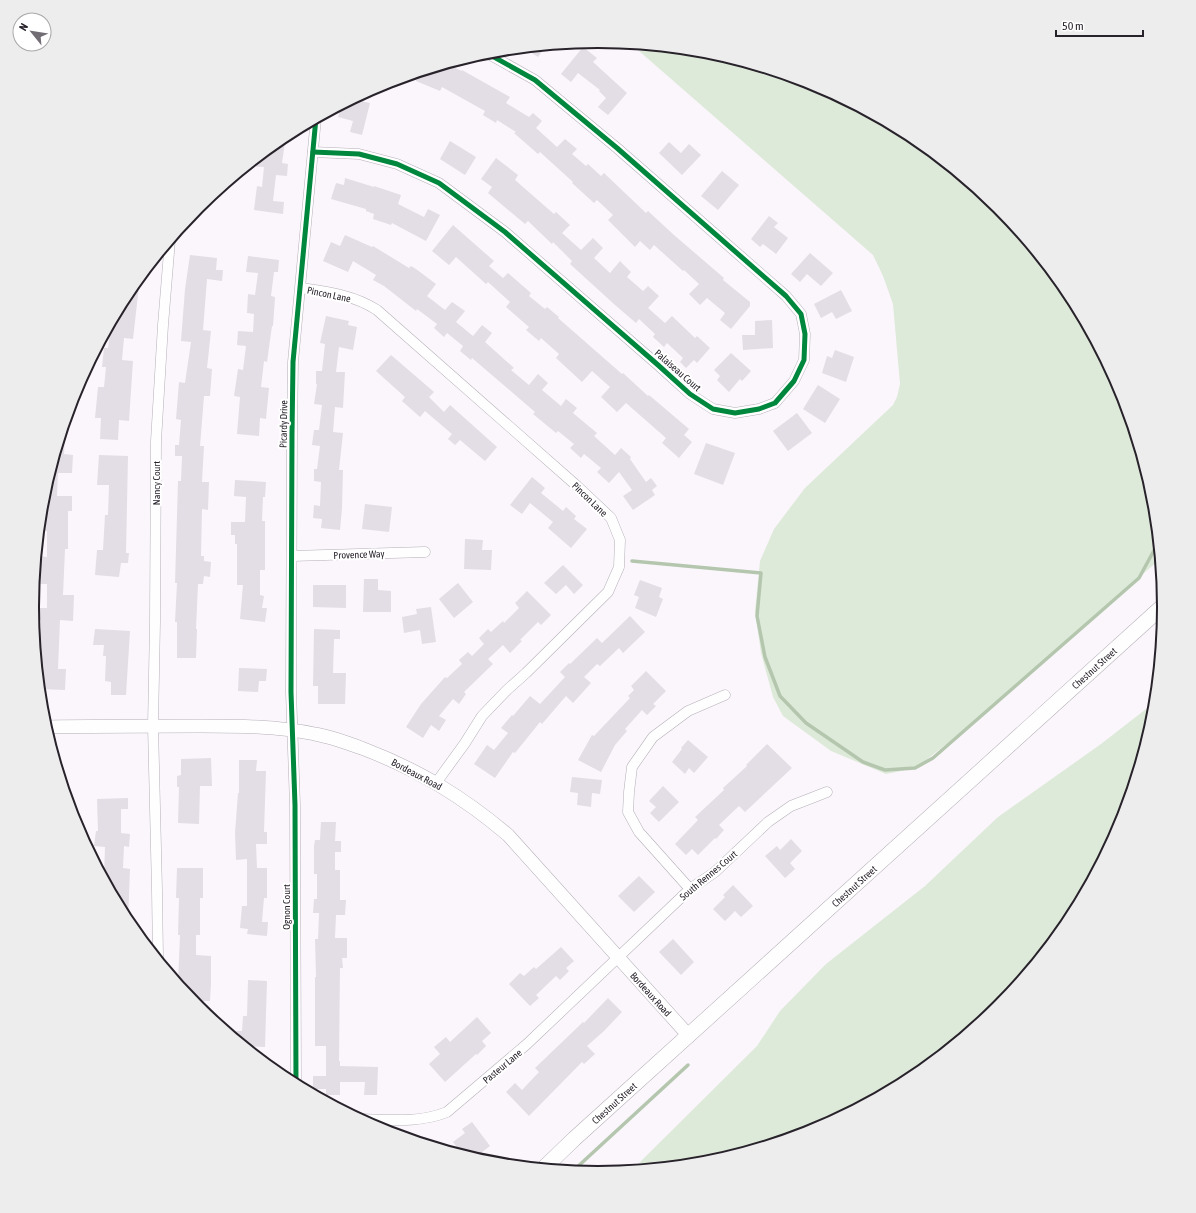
<svg xmlns="http://www.w3.org/2000/svg" width="1196" height="1213" font-family="'Asap Condensed',sans-serif">
	<rect width="100%" height="100%" fill="#fbf6fc"/>
	<!-- green -->
	<g fill="#deead9">
		<path d="M631,44l78,7 106,33 98,52 85,70 71,86 52,98 32,106 6,64 -205,178 -33,26 -15,6 -20,4 -55,-23 -48,-35 -10,-19 -12,-44 -6,-42 5,-50 14,-32 31,-41 88,-83 4,-8 3,-13 -7,-80 -10,-28 -10,-21z"/>
		<path d="M1155,702l-2,15 -32,106 -53,98 -70,86 -86,70 -98,52 -106,33 -75,7 124,-123 23,-35 46,-47 99,-78 73,-69 103,-73z"/>
	</g>
	<g fill="none" stroke-linecap="round" stroke-linejoin="round">
		<!-- stream -->
		<g stroke="#b4c7ae" stroke-width="3.5">
			<path d="M632,561l129,12 -4,43 8,41 15,39 26,27 57,39 22,8 30,-2 18,-10 206,-180 19,-35"/>
			<path d="M574,1170l114,-105"/>
		</g>
	</g>
	<!-- building -->
	<g fill="#e3dde5">
		<path d="M546,46l-8,11 -14,-9 12,-1z"/>
		<path d="M583,47l14,11 -4,4 34,31 -19,22 -10,-8 8,-9 -7,-7 1,-1 -22,-17 -7,9 -10,-8z"/>
		<path d="M446,64l16,7v-1l48,27 -4,6 23,14 4,-4 9,8 -6,7 21,19 8,-8 12,10 -5,5 14,12 2,-2 13,12 3,-3 42,40 2,-2 26,24 50,43 -1,2 27,22v4l-19,23 -11,-9 5,-7 -18,-15 -7,7 -11,-11 10,-10 -15,-14 -1,1 -29,-26 -4,5 -10,-9 -5,6 -27,-27 5,-5 -16,-15 -3,3 -22,-20 1,-1 -33,-30 -2,2 -24,-21 2,-1 -19,-12 -1,3 -13,-8 2,-4 -43,-24 -2,4 -24,-10 4,-9 8,-3 5,3 3,-5z"/>
		<path d="M352,99l18,4 -8,32 -12,-3 3,-11 -15,-4 3,-12z"/>
		<path d="M286,135l-4,28 6,1 -1,12 -11,-1 -3,26 11,1 -1,12 -29,-4 3,-24 5,1 2,-20 -17,-1z"/>
		<path d="M450,141l26,16 -11,18 -25,-16z"/>
		<path d="M669,142l12,11 8,-9 12,11 -19,20 -23,-22z"/>
		<path d="M496,158l22,17 -3,5 39,34 2,-2 14,13 -8,8 19,17 12,-12 10,10 -9,10 16,15 10,-12 11,11 -4,5 16,14 5,-5 11,10 -11,12 17,15 7,-7 23,22 2,-2 13,12 -13,15 -3,-3 -8,8 -6,-6 3,-4 -16,-15 -3,4 -11,-10 2,-3 -16,-15 -3,4 -21,-18 -45,-41 2,-3 -19,-19 -1,2 -24,-23 -3,3 -37,-31 4,-6 -11,-8z"/>
		<path d="M722,171l17,14 -21,25 -17,-14z"/>
		<path d="M345,178l29,9v-1l27,9 -3,9 26,13 4,-8 12,6 -14,26 -34,-18 -1,2 -18,-6 1,-5 -8,-3v-2l-35,-10 5,-16 8,2z"/>
		<path d="M769,216l9,7 -4,4 14,11 -12,16 -13,-10 -3,3 -9,-8z"/>
		<path d="M453,225l41,36 -5,5 14,12 5,-5 23,20 -2,3 16,13 2,-2 12,10 -1,1 64,56 1,-1 25,23 1,-1 40,34 -5,6 8,7 -13,16 -17,-15 4,-5 -40,-35 -9,9 -16,-15 9,-10 -18,-16 -10,11 -26,-24 3,-4 -18,-16 -2,3 -13,-11 3,-3 -23,-20 4,-5 -22,-20 -2,2 -30,-27 -7,8 -17,-14z"/>
		<path d="M345,235l27,12 1,-1 36,22 2,-2 5,3 20,15 -9,12 18,14 7,-8 13,9 -9,11 17,14 9,-11 10,8 -7,9 29,26 -3,2 18,15 9,-11 10,9 -6,7 19,16 5,-7 11,9 -4,5 24,20 -3,3 21,19 6,-7 10,9 -1,2 16,23 5,-4 6,8 -5,4 3,5 -22,15 -10,-14 9,-6 -13,-18 -10,11 -12,-11 4,-4 -17,-14 -3,4 -11,-10 4,-4 -16,-13 -2,2 -23,-19 2,-2 -63,-54 -1,2 -11,-9 3,-5 -16,-13 -3,4 -10,-9 3,-4 -20,-15 -1,2 -32,-25 -11,-6 3,-5 -23,-14 -5,11 -25,-11 8,-19 9,4z"/>
		<path d="M810,253l23,20 -12,13 -14,-12 -7,8 -9,-8z"/>
		<path d="M190,255l27,3 -1,12h7l-1,11 -15,-2 -4,51 8,1 -4,37 5,1 -2,27h-6l-4,50h4l-2,36h7l-1,28 -6,-1 -1,47h3v5l7,1 -1,15 -6,-1 -1,8h-5l-2,45h1l-1,29h-19v-36h-2l2,-39h-2l3,-102h3l1,-25h-7v-11h4l2,-25 -5,-1 3,-37 6,1 6,-41 -10,-1 4,-52z"/>
		<path d="M248,256l31,4 -1,12h-4l-3,24 4,1 -2,29h-1l-5,36 -3,-1 -3,26 8,1 -3,31 -6,-1 -1,18 -22,-2 3,-37 -6,-1 4,-27 5,1 3,-24 -9,-1 1,-14 15,1 1,-18 -7,-1 1,-19 7,1 3,-22 -12,-1z"/>
		<path d="M140,277l-7,62 -9,-1 -2,22 11,1 -4,60 -10,-1 -1,20 -18,-1 1,-21h-6l3,-31h6l2,-20h-4l2,-19h4l3,-24 17,-32z"/>
		<path d="M841,290l11,21 -16,8 -4,-7 -11,6 -7,-14z"/>
		<path d="M326,316l23,5 -1,4 9,2 -4,23 -14,-3 -3,25h9l-2,36 -8,-1 -2,25 10,1 -4,37h4l-1,38 -2,22 -19,-2 1,-9 -9,-1 1,-13 6,1 1,-24 -7,-1v-12h3l3,-23 -8,-1 2,-15h5l3,-25 -8,-1 3,-20h-1v-13h6l3,-27 -5,-1z"/>
		<path d="M772,320l1,28 -30,2 -1,-15h13v-14z"/>
		<path d="M835,350l19,7 -8,25 -24,-9 5,-17 5,2z"/>
		<path d="M731,353l20,18 -9,10 -2,-2 -11,13 -12,-12 3,-4 -6,-6z"/>
		<path d="M391,355l43,37 -5,5 15,15 6,-7 47,42 -12,14 -25,-21 -5,5 -7,-6 4,-5 -27,-23 -5,6 -18,-16 3,-4 -29,-26z"/>
		<path d="M818,385l22,14 -15,24 -22,-14z"/>
		<path d="M797,413l15,20 -24,18 -15,-20z"/>
		<path d="M62,434l3,1 -1,19 9,1 -1,18h-14l-1,23h15v15h-4v38h-3l-2,46h11l-1,26 -13,-1 -2,49h8l-1,21 -25,-1 -1,-31 2,-38h-4l1,-12h9v-24h-8l1,-28 7,1v-26l-8,1 4,-36z"/>
		<path d="M706,443l29,10 -12,32 -29,-11z"/>
		<path d="M99,455l29,1 -2,97h3l-1,10h-7l-2,14 -24,-2 2,-25h6l2,-35h3l1,-30h-12z"/>
		<path d="M532,477l13,11 -4,5 22,18 3,-4 10,9 -2,3 13,10 -16,19 -23,-20 5,-6 -23,-19 -8,11 -12,-9z"/>
		<path d="M235,480l31,2 -1,15h-2l-1,24h3v49h-5v25l4,1 -2,12h5l-2,14 -25,-3 3,-34h-6v-41h-2v-9h-4v-13h14l1,-25 -12,-1z"/>
		<path d="M365,504l27,3 -3,25 -27,-3z"/>
		<path d="M465,539l18,1 -1,10h10l-1,20 -27,-1z"/>
		<path d="M563,565l20,20 -9,9 -8,-9 -10,9 -12,-11z"/>
		<path d="M364,579h14v11l13,1v21h-28z"/>
		<path d="M640,580l22,8 -3,9 4,2 -7,18 -21,-9 4,-11 -5,-2z"/>
		<path d="M458,583l15,19 -19,16 -15,-19z"/>
		<path d="M313,585h33v23l-33,-1z"/>
		<path d="M527,591l24,24 -10,10 -3,-3 -18,18 2,1 -12,12 -7,-8 -15,14 5,5 -29,28 2,2 -7,10 -6,-5 -14,17 7,4 -7,11 -8,-6 -8,13 -17,-11 15,-23 24,-27 2,1 15,-14 -3,-4 9,-8 4,4 12,-12 -5,-6 9,-9 3,3 12,-11 1,2 15,-15 -4,-5z"/>
		<path d="M431,607l5,35 -14,2 -2,-14 -16,3 -2,-16 15,-3 -1,-5z"/>
		<path d="M630,616l15,16 -22,21 -4,-5 -19,18 -3,-2 -13,13 7,6 -18,20 -7,-7 -24,28 -2,-2 -25,31 -2,-1 -18,26 -21,-14 13,-19 7,5 14,-17 -7,-5 11,-13 1,1 17,-20 10,8 25,-27 -5,-5 9,-9 1,1 27,-26 5,5z"/>
		<path d="M95,629l35,2 -4,64h-15v-13l-6,-1 1,-25h-3l1,-11h-11z"/>
		<path d="M314,629l26,1v9h-6l-1,34h13l-1,31h-27v-18h-5z"/>
		<path d="M239,668l28,1 -1,12h-7l-1,11 -20,-1z"/>
		<path d="M646,671l20,20 -13,13 3,2 -9,9 -5,-5 -17,19 2,2 -12,14 -14,27 -23,-12 14,-25 2,1 36,-38 -2,-2 6,-6 -3,-4z"/>
		<path d="M688,740l20,17 -14,16 -5,-5 -4,6 -13,-12 10,-13 -1,-1z"/>
		<path d="M767,744l25,24 -47,44 -6,-6 -20,19 5,5 -8,9 -1,-1 -17,17 -6,-6 -6,6 -11,-11 23,-24 -3,-3 29,-27 -1,-2 24,-22 -1,-1z"/>
		<path d="M211,758l1,28h-12l-1,38 -21,-1 1,-36h-2v-11l4,-1v-16z"/>
		<path d="M239,760h18l-1,11h10l-2,61h3v12h-11l1,24h10v30h-3l-2,24h6l-1,14 -20,-2 1,-5 -8,-1 2,-22h5v-47l-11,1 -1,-27 3,-40h1z"/>
		<path d="M572,777l30,3 -2,14 -8,-1 -1,14 -14,-2 1,-12 -8,-1z"/>
		<path d="M663,786l16,16 -20,20 -9,-9 6,-6 -7,-6z"/>
		<path d="M128,798v11h-7v24l9,1 -1,13 -5,-1 -1,22 7,1 -2,52 -24,-45 1,-29 -11,-1 2,-15h2l-1,-32z"/>
		<path d="M321,822h15l-1,19h6v11h-6v18h5v30h6l-1,15h-9l-1,23h12v20h-5l1,10h-3l-1,93h1v5l38,1 -1,28h-13l1,-13h-25v13h-14v-6h-13v-13h13v-30h-11v-69h1l-1,-38h3l1,-26h-6l1,-14h3v-25h-3v-28l1,-6h5z"/>
		<path d="M791,839l11,12 -12,12 5,6 -10,9 -20,-22 12,-10 3,4z"/>
		<path d="M177,868h26v30h-3v37h-4v20l15,1v28l-1,17h-6l-1,10 -5,-4 -20,-25 2,-47h-2l1,-37h-3z"/>
		<path d="M639,876l16,16 -21,20 -16,-16z"/>
		<path d="M733,885l20,21 -12,11 -6,-6 -10,10 -12,-12 12,-12 -2,-2z"/>
		<path d="M673,939l21,23 -13,13 -22,-23z"/>
		<path d="M561,947l13,14 -8,7 3,3 -9,9 -4,-4 -20,19 3,3 -9,8 -21,-22 11,-11 4,3 10,-9 2,2z"/>
		<path d="M248,980l19,1 -2,66 -19,-1 -10,-8v-7h6l1,-15h4z"/>
		<path d="M608,998l14,14 -18,19 -17,15 8,8 -11,10 -2,-2 -53,54 -23,-24 9,-9 7,7 17,-18 -4,-4 48,-46 1,1z"/>
		<path d="M477,1017l14,16 -9,8 4,5 -9,9 -1,-1 -31,28 -16,-18 11,-10 -6,-7 12,-10 4,5z"/>
		<path d="M472,1122l18,24 -16,12 -12,-4 -9,-12 12,-9 -3,-4z"/>
	</g>
	<g fill="none" stroke-linecap="round" stroke-linejoin="round">
		<defs>
			<g id="minor">
				<path d="M313,152l46,2 38,10 42,19 66,49 153,133 32,29 23,15 22,4 24,-4 16,-6 19,-22 10,-21 1,-26 -4,-20 -15,-18 -169,-148 -82,-68 -50,-28"/>
				<path d="M301,288c27,4 53,7 76,22l200,176 34,32 9,22 -1,27 -11,25 -82,81 -19,17 -25,26 -17,27 -29,40"/>
				<path d="M292,556l133,-4"/>
				<path d="M690,889l-51,-57 -11,-20 1,-20 3,-25 21,-30 35,-26 37,-16"/>
				<path d="M158,958l-1,-68 -4,-164 2,-104 1,-181 7,-116 7,-85"/>
				<path d="M296,1084l-1,-279 -4,-113 1,-258 1,-72 23,-244"/>
				<path d="M362,1119c29,1 58,4 85,-7l80,-68 163,-155 25,-17 53,-50 23,-16 36,-14"/>
			</g>
			<path id="tertiary" d="M46,727c51,-1 103,-1 154,-1 38,0 77,0 115,8 16,3 33,9 49,15 55,21 99,48 144,86l181,201"/>
			<path id="secondary" d="M545,1167l29,-28 590,-534"/>
		</defs>
		<!-- minor casing -->
		<use href="#minor" stroke="#b5b0b7" stroke-width="11"/>
		<!-- tertiary casing -->
		<use href="#tertiary" stroke="#b5b0b7" stroke-width="14"/>
		<!-- secondary casing -->
		<use href="#secondary" stroke="#b5b0b7" stroke-width="16"/>
		<!-- minor -->
		<use href="#minor" stroke="#fefeff" stroke-width="10"/>
		<!-- tertiary -->
		<use href="#tertiary" stroke="#fefeff" stroke-width="13"/>
		<!-- secondary -->
		<use href="#secondary" stroke="#fefeff" stroke-width="15"/>
		<defs>
			<g id="cycleway">
				<path d="M313,152l46,2 38,10 42,19 66,49 153,133 32,29 23,15 22,4 24,-4 16,-6 19,-22 10,-21 1,-26 -4,-20 -15,-18 -169,-148 -82,-68 -50,-28"/>
				<path d="M296,1084l-1,-279 -4,-113 1,-258 1,-72 23,-244"/>
			</g>
		</defs>
		<!-- cycleway casing -->
		<use href="#cycleway" stroke="#fff" stroke-width="8"/>
		<!-- cycleway -->
		<use href="#cycleway" stroke="#00873e" stroke-width="5"/>
	</g>
	<g text-anchor="middle" stroke-width="4" stroke-linejoin="round" paint-order="stroke">
		<!-- street labels -->
		<g font-size="10" fill="#28222b" stroke="#fff">
			<text transform="translate(329 294) rotate(12)" y="4">Pincon Lane</text>
			<text transform="translate(678 370) rotate(41)" y="4">Palaiseau Court</text>
			<text transform="translate(283 424) rotate(-89)" y="4">Picardy Drive</text>
			<text transform="translate(156 483) rotate(-90)" y="4">Nancy Court</text>
			<text transform="translate(590 499) rotate(44)" y="4">Pincon Lane</text>
			<text transform="translate(359 554) rotate(-2)" y="4">Provence Way</text>
			<text transform="translate(1094 668) rotate(-42)" y="4">Chestnut Street</text>
			<text transform="translate(417 774) rotate(28)" y="4">Bordeaux Road</text>
			<text transform="translate(708 875) rotate(-40)" y="4">South Rennes Court</text>
			<text transform="translate(854 886) rotate(-42)" y="4">Chestnut Street</text>
			<text transform="translate(286 907) rotate(-90)" y="4">Ognon Court</text>
			<text transform="translate(651 994) rotate(48)" y="4">Bordeaux Road</text>
			<text transform="translate(502 1066) rotate(-40)" y="4">Pasteur Lane</text>
			<text transform="translate(614 1103) rotate(-42)" y="4">Chestnut Street</text>
		</g>
	</g>
	<!-- crop -->
	<path d="M0 0H1196V1213H0ZM39 607a559 559 0 1 1 1118 0a559 559 0 1 1-1118 0Z" fill="#eeedee" fill-rule="evenodd"/>
	<path fill="none" stroke="#28222b" stroke-width="2" d="M39 607a559 559 0 1 1 1118 0a559 559 0 1 1-1118 0Z"/>
	<!-- north arrow -->
	<g transform="translate(32 32) rotate(300)"><circle r="19" fill="#ffffff" stroke="#a9a7aa"/>
	<path d="M0-3L7 15L0 10L-7 15Z" fill="#726c74"/>
	<text y="-6" font-size="11" font-weight="bold" text-anchor="middle" fill="#28222b">N</text>
	</g>
	<!-- scale -->
	<path d="M1056 30v6h87v-6" fill="none" stroke="#28222b" stroke-width="2"/>
	<text x="1062" y="30" font-size="12" fill="#28222b" stroke="#ffffff" stroke-width="3" paint-order="stroke">50 m</text>
</svg>
